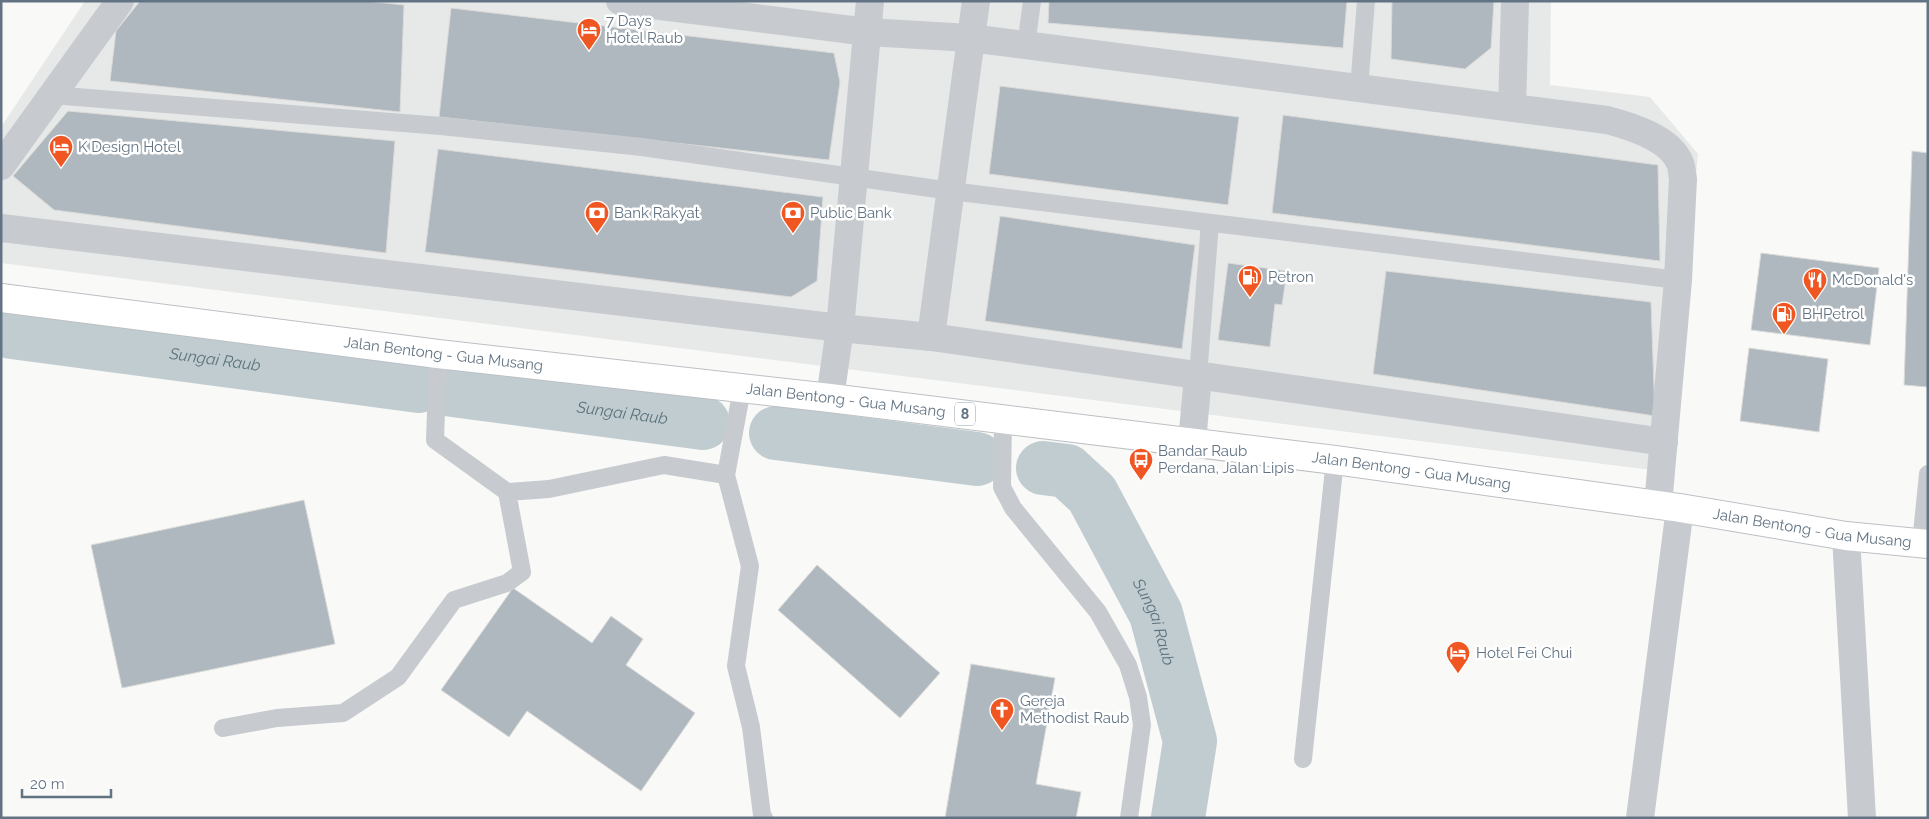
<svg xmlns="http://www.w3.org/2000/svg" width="1929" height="819" font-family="Raleway,sans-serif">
	<rect width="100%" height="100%" fill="#f9f9f7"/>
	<!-- built -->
	<path fill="#e7e8e8" d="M85,1h1466l-1,84 100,12 48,57 -31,318 -1666,-209v-136z"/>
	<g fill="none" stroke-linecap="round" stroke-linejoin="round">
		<!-- river -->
		<g stroke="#c1ccd1" stroke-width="54">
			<path id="s1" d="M12,332l407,54"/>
			<path id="s2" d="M453,390l250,33"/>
			<path d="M776,433l201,26"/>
			<path id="s3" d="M1043,468l24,3 25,23 64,120 34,127 -12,77"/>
		</g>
	</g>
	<!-- building -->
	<g fill="#afb8be" stroke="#dbdbd9">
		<path d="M140,1h226l38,4 -4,107 -290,-31 6,-50z"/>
		<path d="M1049,1h298l-4,47 -295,-25z"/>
		<path d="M1392,1h102l-3,47 -26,21 -74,-10z"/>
		<path d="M451,8l383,45 6,29 -11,78 -390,-43z"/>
		<path d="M1000,86l239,31 -11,88 -239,-31z"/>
		<path d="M68,111l327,30 -9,112 -332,-43 -41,-34z"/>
		<path d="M1283,115l375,50 2,96 -388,-48z"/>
		<path d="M438,149l385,48 -6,84 -26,16 -366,-45z"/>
		<path d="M1912,151l16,2v234l-24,-2z"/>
		<path d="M1000,216l195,29 -13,104 -197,-28z"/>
		<path d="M1761,253l118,15 -9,77 -119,-15z"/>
		<path d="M1228,263l59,8 -5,34 -7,-1 -5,43 -52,-7z"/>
		<path d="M1386,271l265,31 4,114 -282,-42z"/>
		<path d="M1749,348l79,11 -9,73 -79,-11z"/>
		<path d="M304,500l31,144 -213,44 -31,-143z"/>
		<path d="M817,565l123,108 -40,45 -122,-108z"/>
		<path d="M513,588l79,55 19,-27 32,23 -17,26 69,48 -54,78 -114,-80 -18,26 -68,-47z"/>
		<path d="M971,664l84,14 -19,106 45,8 -5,26h-131z"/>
	</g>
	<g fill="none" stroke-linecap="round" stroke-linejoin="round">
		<defs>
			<g id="primary">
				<path id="s4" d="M1,298l437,56 392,44 505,62 345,48 166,28 82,8"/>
			</g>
		</defs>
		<!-- primary casing -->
		<use href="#primary" stroke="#bcc0c4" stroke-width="30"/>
		<!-- service -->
		<g stroke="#c7cbcf" stroke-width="18">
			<path d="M1026,46l6,-45"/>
			<path d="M1359,88l7,-87"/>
			<path d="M51,95l390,31 201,21 309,44 727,89"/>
			<path d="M438,354l-3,86 72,52"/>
			<path d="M1198,376l12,-153"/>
			<path d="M742,389l-16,86 24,91 -14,100 15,61 11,88 2,3"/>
			<path d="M1003,419l-1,68 11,21 85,104 30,53 10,32 4,28 -13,93"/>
			<path d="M1921,543l7,-69"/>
			<path d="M223,728l54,-10 66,-5 55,-36 56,-77 53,-17 15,-11 -15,-80 42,-3 115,-24 62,10"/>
			<path d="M1303,759l32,-299"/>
		</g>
		<!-- minor -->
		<g stroke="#c7cbcf" stroke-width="28">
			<path d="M620,1l248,31 102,6 637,82c23,6 63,18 73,43 2,4 2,11 3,16l-5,101 -20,225"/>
			<path d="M1512,108l3,-107"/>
			<path d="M1,166l119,-165"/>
			<path d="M1,228l839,100 91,9 733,105"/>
			<path d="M931,337l45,-336"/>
			<path d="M830,398l10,-70 30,-327"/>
			<path d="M1192,442l6,-66"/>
			<path d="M1846,536l16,282"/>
			<path d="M1640,818l40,-310"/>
		</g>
		<!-- primary -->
		<use href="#primary" stroke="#fff" stroke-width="28"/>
	</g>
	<!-- icons -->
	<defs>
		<symbol id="hotel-pin" viewBox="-11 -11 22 30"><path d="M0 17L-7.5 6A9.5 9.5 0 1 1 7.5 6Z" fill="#ef5621" stroke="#fff"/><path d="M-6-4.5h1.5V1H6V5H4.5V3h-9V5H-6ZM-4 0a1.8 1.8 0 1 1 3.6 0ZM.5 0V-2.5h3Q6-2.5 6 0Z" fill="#fff"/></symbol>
		<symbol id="bank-pin" viewBox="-11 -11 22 30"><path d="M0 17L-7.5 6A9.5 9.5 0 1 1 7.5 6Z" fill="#ef5621" stroke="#fff"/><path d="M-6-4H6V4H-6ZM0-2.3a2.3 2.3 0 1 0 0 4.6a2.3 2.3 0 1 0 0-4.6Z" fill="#fff"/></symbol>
		<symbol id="fuel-pin" viewBox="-11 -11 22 30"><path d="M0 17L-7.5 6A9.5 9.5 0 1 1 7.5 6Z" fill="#ef5621" stroke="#fff"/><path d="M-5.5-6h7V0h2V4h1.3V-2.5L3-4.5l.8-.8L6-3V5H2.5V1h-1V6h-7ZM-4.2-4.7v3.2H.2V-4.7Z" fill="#fff"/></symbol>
		<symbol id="restaurant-pin" viewBox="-11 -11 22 30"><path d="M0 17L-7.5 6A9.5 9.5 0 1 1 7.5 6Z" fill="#ef5621" stroke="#fff"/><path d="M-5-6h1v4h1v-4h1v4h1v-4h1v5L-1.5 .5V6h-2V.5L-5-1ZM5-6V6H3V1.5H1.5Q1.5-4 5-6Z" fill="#fff"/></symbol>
		<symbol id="bus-pin" viewBox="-11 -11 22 30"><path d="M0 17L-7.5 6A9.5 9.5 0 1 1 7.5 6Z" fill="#ef5621" stroke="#fff"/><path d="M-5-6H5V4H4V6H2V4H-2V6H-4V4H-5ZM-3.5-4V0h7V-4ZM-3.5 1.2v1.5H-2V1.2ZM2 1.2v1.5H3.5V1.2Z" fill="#fff"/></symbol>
		<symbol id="church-pin" viewBox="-11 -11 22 30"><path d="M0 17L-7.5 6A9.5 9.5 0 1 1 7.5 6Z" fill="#ef5621" stroke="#fff"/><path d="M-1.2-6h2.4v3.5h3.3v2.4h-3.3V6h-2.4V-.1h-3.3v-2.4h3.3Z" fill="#fff"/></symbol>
	</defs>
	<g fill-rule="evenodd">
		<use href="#hotel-pin" x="575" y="16" width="28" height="38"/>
		<use href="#hotel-pin" x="47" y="133" width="28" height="38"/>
		<use href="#bank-pin" x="583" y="199" width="28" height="38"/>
		<use href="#bank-pin" x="779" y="199" width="28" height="38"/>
		<use href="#fuel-pin" x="1236" y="263" width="28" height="38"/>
		<use href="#restaurant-pin" x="1801" y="266" width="28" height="38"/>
		<use href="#fuel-pin" x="1770" y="300" width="28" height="38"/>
		<use href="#bus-pin" x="1127" y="446" width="28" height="38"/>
		<use href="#hotel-pin" x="1444" y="639" width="28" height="38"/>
		<use href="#church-pin" x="988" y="696" width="28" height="38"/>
	</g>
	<g text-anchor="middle" stroke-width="5" stroke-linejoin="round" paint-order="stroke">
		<!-- shield labels -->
		<rect fill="#fff" stroke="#919ea9" stroke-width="1" x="955" y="402.5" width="20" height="23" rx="4"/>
		<g font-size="14" font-weight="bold" fill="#627484">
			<text x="965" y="419">8</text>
		</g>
		<!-- poi labels -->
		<g font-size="15" fill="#627484" stroke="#fff" text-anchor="start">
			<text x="606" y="26">7 Days<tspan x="606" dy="17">Hotel Raub</tspan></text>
			<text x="78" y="152">K Design Hotel</text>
			<text x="614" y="218">Bank Rakyat</text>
			<text x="810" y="218">Public Bank</text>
			<text x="1268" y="282">Petron</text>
			<text x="1832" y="285">McDonald's</text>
			<text x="1802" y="319">BHPetrol</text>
			<text x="1158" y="456">Bandar Raub<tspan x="1158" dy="17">Perdana, Jalan Lipis</tspan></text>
			<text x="1476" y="658">Hotel Fei Chui</text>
			<text x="1020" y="706">Gereja<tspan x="1020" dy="17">Methodist Raub</tspan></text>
		</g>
		<!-- street labels -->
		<g font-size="15" fill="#627484" stroke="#fff">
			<text dy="5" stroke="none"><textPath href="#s4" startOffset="446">Jalan Bentong - Gua Musang</textPath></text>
			<text dy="5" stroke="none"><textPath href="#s4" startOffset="851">Jalan Bentong - Gua Musang</textPath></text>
			<text dy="5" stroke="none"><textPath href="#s4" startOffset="1421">Jalan Bentong - Gua Musang</textPath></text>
			<text dy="5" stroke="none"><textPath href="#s4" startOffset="1826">Jalan Bentong - Gua Musang</textPath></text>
		</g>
		<!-- water labels -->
		<g font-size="16" font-style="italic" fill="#5d747d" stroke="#fff">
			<text dy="6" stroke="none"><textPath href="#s1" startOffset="205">Sungai Raub</textPath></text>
			<text dy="6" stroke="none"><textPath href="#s2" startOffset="171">Sungai Raub</textPath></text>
			<text dy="6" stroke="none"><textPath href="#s3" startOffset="201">Sungai Raub</textPath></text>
		</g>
	</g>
	<!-- border -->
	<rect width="1929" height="819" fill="none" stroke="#627484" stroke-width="5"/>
	<!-- scale -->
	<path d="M22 789v8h89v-8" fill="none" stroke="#627484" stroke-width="2.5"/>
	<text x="30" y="789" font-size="15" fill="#627484" stroke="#ffffff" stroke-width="4" paint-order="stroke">20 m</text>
</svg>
